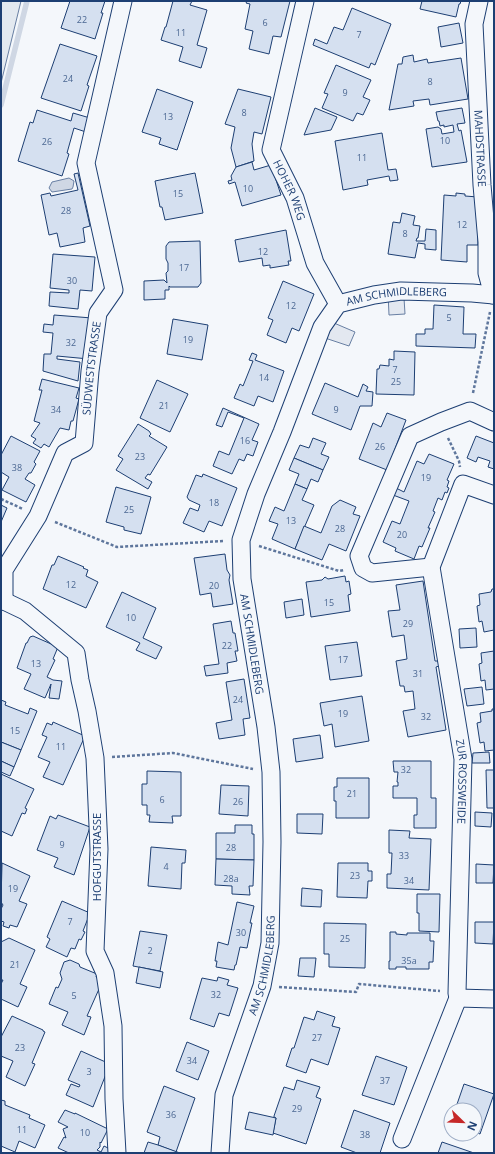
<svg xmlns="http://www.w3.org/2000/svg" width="495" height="1154" font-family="'Open Sans',sans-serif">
	<rect width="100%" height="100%" fill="#f4f7fb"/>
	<!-- green -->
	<path fill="#e3e9f0" stroke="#687fa3" d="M1,1h20l-20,82z"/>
	<!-- parking -->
	<g fill="#e3e8f0" stroke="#687fa3">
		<path d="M388,293l16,5 1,16 -16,1z"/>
		<path d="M327,320l28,12 -6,14 -30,-10z"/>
	</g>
	<!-- water -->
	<path fill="#cfd7e4" stroke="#687fa3" d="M69,178l5,3 -1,6 -1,2 -20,3 -3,-4 3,-6z"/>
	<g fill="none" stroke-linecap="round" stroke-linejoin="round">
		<!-- stream -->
		<path stroke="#cfd7e4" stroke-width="5.5" d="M1,105l26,-104"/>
	</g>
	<!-- building -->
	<g fill="#d5e0f0" stroke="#1d3f73">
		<path d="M70,1h35l-4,12h2l-8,26 -34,-11z"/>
		<path d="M173,1h19l-2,4 17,5 -10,35 10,3 -6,20 -22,-7 4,-14 -22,-7 4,-13h1z"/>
		<path d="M247,1h43l-9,36 -8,-1 -4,18 -20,-5 4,-18 -8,-2 5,-25 -4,-1z"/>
		<path d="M422,1h39l-1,3h-1l-3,13 -36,-8z"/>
		<path d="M352,8l39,16 -16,41 -4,-2 -2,5 -56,-23 2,-6 12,5 7,-17 9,3z"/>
		<path d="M459,23l4,20 -22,4 -3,-20z"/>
		<path d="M60,44l37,12 -10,29 2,1 -8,25 -40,-13z"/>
		<path d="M413,55l1,7 13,-3 1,4 33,-5 7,41 -38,6 -1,-6 -16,2 1,5 -25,4 9,-46h4l1,-7z"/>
		<path d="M336,65l35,15 -8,17 7,3 -7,15 -6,-2 -4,8 -31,-13 6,-14 -4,-1z"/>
		<path d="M157,89l36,13 -16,48 -18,-6 2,-6 -19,-6z"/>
		<path d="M238,89l33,8 -9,37 -8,-2 -2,12 2,17 -18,6 -5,-19 4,-21 -10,-3z"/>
		<path d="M315,108l22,9 -6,13 -27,5z"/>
		<path d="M462,108l3,15 -8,1 2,7 2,-1 6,32 -35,5 -6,-38 12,-2 3,2 1,5 12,-2 -1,-7 -9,2v-2l-4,1 -1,-5h-1l-2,-9z"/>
		<path d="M37,110l34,11 2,-8 17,5 -4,14 -12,-4 -7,25 2,1 -7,22 -44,-15 12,-39 3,1z"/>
		<path d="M382,133l6,37 8,-1 2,11 -8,1 -1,-5 -22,4 1,5 -25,5 -8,-49z"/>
		<path d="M252,162l2,8 17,-5 10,30 -39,11 -7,-24 -6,2 -1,-3 4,-1 -1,-4 5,-9z"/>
		<path d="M78,173l12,53 -7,2 2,14 -25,5 -3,-14 -8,2 -8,-40 9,-2 1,3 27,-6 -4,-16z"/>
		<path d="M195,173l8,40 -38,7 -3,-13h-2l-5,-26z"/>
		<path d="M456,193l9,1v2l13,1v48h-11v17l-26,-2 3,-65 12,1z"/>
		<path d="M402,213l13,3 -2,9 7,1 -2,12h-1l-1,3h9l1,-12 10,1v20l-11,-1v-5l-7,-1 -3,15 -27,-4 5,-32 7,1z"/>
		<path d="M286,230l5,31h-3l1,4 -19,3v-3l-7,1 -1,-8 -23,4 -4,-22z"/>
		<path d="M200,241l1,42 -3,4h-28l-1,-1v4h-4v9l-21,1v-19l20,-1 3,3 -1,-10 2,-2v-8l-2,-4v-13l3,-4z"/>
		<path d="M53,254l42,3 -3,34 -12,-1 -2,19 -29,-3 1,-14 19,1v-3l-19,-2z"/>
		<path d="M283,281l31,13 -15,37 -7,-3 -6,15 -19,-8 6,-15 -5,-2z"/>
		<path d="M434,305l30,2 -1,27h13l-1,14 -59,-2v-12h9v-5h8z"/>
		<path d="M54,315l38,3 -3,41 -32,-3v3l23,3 -2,19 -35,-10 1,-17h7l2,-21 -10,-1 1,-8 9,1z"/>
		<path d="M173,319l35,6 -6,35 -35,-6z"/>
		<path d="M394,351l21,1 -1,43 -38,-1 1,-25h2l1,-4 9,1v-7l5,1z"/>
		<path d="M252,353l5,2 -2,5 29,11 -11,31 -15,-6 -4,10 -20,-8 6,-14 3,2 10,-25 -4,-1z"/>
		<path d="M42,379l37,9 -3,10 3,1 -6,22h-2l-2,9 -9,-2 -11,19 -5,-3 -3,4 -8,-5 3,-4 -5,-3 9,-13 -6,-2 8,-31h-3z"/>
		<path d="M157,380l31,14 -18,38 -30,-14z"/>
		<path d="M325,383l33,14 5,-13 5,3 -2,4 7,1 -1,14h-12l-9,24 -39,-16z"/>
		<path d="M223,408l36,16 -7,16 6,2 -5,14 -6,-2 -3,7 -5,-2 -7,15 -19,-8 6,-15 10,4 15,-37 -16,-6 -6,15 -6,-2z"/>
		<path d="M387,413l19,7 -19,50 -28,-11 14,-36 8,4z"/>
		<path d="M138,424l11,7 2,3 -2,2 18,11 -17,28 -2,-1 -3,4 7,4 -4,7 -32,-19 7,-11 -5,-3z"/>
		<path d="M11,436l29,15 -6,11 2,2 -5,9h-2l-4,6 10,6 -9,17 -24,-12 7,-13 -8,-5v-17z"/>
		<path d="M476,436l18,7v26l-6,-2 2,-6 -12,-4 -2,5 -9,-4z"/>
		<path d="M313,438l13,5 -5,11 8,3 -6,13 -29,-12 6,-13 9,3z"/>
		<path d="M429,454l25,10 -7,16 2,1 -2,6 2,1 -2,5 -2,-1 -3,8 -4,-2 -5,13 2,1 -7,16h2l-8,19 -3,-1 -5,13 -19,-8 1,-3 -13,-6 9,-21 8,3 9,-23 -16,-6 3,-7 8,4 13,-31 7,3z"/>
		<path d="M294,458l29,12 -5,12 -7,-3 -4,10 -12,-5 4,-10 -10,-4z"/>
		<path d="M203,474l34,14 -15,38 -13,-5 -5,11 -21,-9 7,-15 8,3 2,-6 -11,-5 -2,-3 9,-22 6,2z"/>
		<path d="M295,484l12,5 -5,11 12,5 -19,44 -23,-10 6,-15 -9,-3 6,-14 9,4z"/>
		<path d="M116,487l35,10 -10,37 -17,-4v-3l-18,-5z"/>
		<path d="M340,500l16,7 -3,7 7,2 -14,35 -17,-7 -7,16 -27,-11 9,-23 17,7 11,-27z"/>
		<path d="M1,505l6,3 -6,14z"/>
		<path d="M225,554l2,16 3,5 -1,5 4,24 -20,3 -2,-14 -11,2 -6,-37z"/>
		<path d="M58,556l26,11 -1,1 5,2 -2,6 12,6 -12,26 -43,-19 9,-24h2z"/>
		<path d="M345,576l1,6 3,-1 2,13 -3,1 2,16 -39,6 -5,-35 16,-2 3,-3 3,2z"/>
		<path d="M423,581l12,80h3l1,5 -3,1 10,63 -38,7 -5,-26 12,-2 -2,-18 -8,1 -1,-6h-4l-4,-25 11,-2 -3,-24 -12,2 -4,-26 12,-1 -4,-25z"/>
		<path d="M492,589h2v41l-10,2 -2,-11 -3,1 -2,-16 3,-1 -1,-11 12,-2z"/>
		<path d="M122,592l34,16 -13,30 19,9 -6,12 -20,-9 4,-7 -34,-16z"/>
		<path d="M302,599l2,16 -18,3 -2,-16z"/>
		<path d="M231,621l2,12h2l3,18h-3l2,10 -10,2 1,10 -22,3 -2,-10 15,-2 -6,-40z"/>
		<path d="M476,628l1,19 -17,1 -1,-19z"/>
		<path d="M33,636l25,11 -5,12 2,1 -8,17 6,3 9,1 -3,18 -10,-1 2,-14 -6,14 -21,-9 7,-15 -14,-6 9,-25h1l3,-6z"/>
		<path d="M357,642l5,34 -32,4 -5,-34z"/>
		<path d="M494,651v38l-8,1 -1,-10 -4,1 -2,-17 3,-1 -1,-10z"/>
		<path d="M244,679l6,39 -7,1 2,16 -26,4 -3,-16 16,-3 -6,-38z"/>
		<path d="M482,687l2,17 -17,2 -3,-17z"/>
		<path d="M362,696l7,45 -34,6 -3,-23 -8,2 -4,-23z"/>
		<path d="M1,700l5,2 -1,3 23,9 2,-6 7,3 -16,39 -20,-8z"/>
		<path d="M492,709h2v41l-9,1 -1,-9 -4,1 -3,-20 4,-1 -1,-9 12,-2z"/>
		<path d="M53,722l32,14 -22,49 -20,-8 7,-15 -12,-5 9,-20 -5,-2 5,-12 5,2z"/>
		<path d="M320,735l3,23 -27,4 -3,-23z"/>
		<path d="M1,742l20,8 -7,17 -13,-6z"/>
		<path d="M489,752l1,11h-18l1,-10z"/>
		<path d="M1,761l13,6 -4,9 -9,-4z"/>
		<path d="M393,761h38v37h5v30h-22v-13h3v-17h-24v-12h5v-4h-1l1,-10h-4z"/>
		<path d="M486,770h8v38h-7z"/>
		<path d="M147,771l34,1v44h-9l1,7 -24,-1 1,-7h-3v-10h-5v-21h5z"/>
		<path d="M1,774l33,15 -9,19 2,1 -2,5 -3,-1 -10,23 -11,-5z"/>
		<path d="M337,778h32v40h-33v-17h-2v-14h3z"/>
		<path d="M221,785l28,1 -1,30 -29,-2z"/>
		<path d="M475,812l17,1 -1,14 -16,-1z"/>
		<path d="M297,814h26l-1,20 -25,-1z"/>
		<path d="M58,815l32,12 -16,48 -20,-8 4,-9 -21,-8 13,-34 6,3z"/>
		<path d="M235,825h17v9h2v26l-38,-1v-26h19z"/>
		<path d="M389,830l21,1 -1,7 22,1 -2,51 -42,-2v-14h4l1,-21h-3z"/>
		<path d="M151,847l35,3 -1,13h-3l-1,26 -33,-3z"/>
		<path d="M216,859l38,1 -1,26h-4l1,9 -18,-1v-8l-17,-1z"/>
		<path d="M2,863l28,13 -11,25 8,3 -10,23 -7,-2 -1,3 -6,-2 1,-4 -3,-1v-12l2,-4 -2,-3z"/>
		<path d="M338,863h30v8h4v10h-4l-1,17 -30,-1z"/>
		<path d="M476,864l18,1 -1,18h-17z"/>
		<path d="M302,888l20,2 -1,17 -20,-1z"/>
		<path d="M417,894h23l-1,38 -20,-1v-18h-2z"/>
		<path d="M62,901l28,12 -7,18 2,1 -4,8 -2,-1 -4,10 -4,-1 -4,9 -21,-10 4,-8 -3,-2z"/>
		<path d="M237,902l17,4 -4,17h2l-5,25 -7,-1 -4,18h-1l-1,5 -18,-3 1,-6h-2l3,-19 10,3z"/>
		<path d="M475,922h19l-1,22 -18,-1z"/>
		<path d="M324,923l42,1 -1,44 -36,-1v-13h-5z"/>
		<path d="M140,931l27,4 -7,36 -27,-5z"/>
		<path d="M390,932h6v2l11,1v-2h23v8h4l-1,21h-4v7h-23v-2h-10v2h-7v-8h1z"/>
		<path d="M9,938l26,12 -15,34 7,3 -9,20 -17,-8v-15l2,-4h-2v-38z"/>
		<path d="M300,958h16l-2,19 -16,-1z"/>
		<path d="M70,960l9,4 1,3 17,7 -1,3 7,3 -16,36 4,1 -7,18 -22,-10 6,-13 -19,-8 7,-17 2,1 4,-9 -2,-6 4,-11z"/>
		<path d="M139,967l24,5 -3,16 -24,-5z"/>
		<path d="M218,977l11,3 -2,5 11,3 -9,28 -10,-3 -5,14 -24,-8 12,-41 15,3z"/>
		<path d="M317,1011l18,6 -3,9 8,2 -12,37 -17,-6 -5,14 -20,-7 6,-18h2l10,-31 10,3z"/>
		<path d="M12,1016l31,14v1l2,1 -13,31 3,1 -10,22 -19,-9 7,-16 -12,-5v-19z"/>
		<path d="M187,1042l22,9 -11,29 -22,-9z"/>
		<path d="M81,1051l29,13 -17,43 -27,-12 5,-11 8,3 1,-2 -12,-5z"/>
		<path d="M376,1056l31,11 -13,38 -32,-10z"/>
		<path d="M297,1080l23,7 -4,10 5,2 -15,45 -33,-11 3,-15 -2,-1v-1l10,-29 10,3z"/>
		<path d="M464,1084l30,10 -14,40 -5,-2v-22h-20z"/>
		<path d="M164,1086l31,12 -19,54 -18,-7 2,-8 -13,-5z"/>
		<path d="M1,1100l4,1v4l25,10 -1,3 16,7 -10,23 -16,-7 -4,11 -14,-6z"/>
		<path d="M65,1110l10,4v-1l33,16 -7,14 -1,-1v5l-3,3 4,2 3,-6 6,3 -2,4h-39l-11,-5 6,-11 2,1 -3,-9 5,-2 -10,-5z"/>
		<path d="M354,1110l36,13 -10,30h-23l-16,-6z"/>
		<path d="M249,1112l27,6 -3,17 -28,-6z"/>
		<path d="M148,1142l10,3 22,8h-36z"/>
		<path d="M442,1142l32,11h-36z"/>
	</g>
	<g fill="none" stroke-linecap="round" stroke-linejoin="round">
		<defs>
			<g id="street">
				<path id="s1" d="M305,1l-34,149 24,48 20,65 23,41"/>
				<path id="s2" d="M479,1l-5,23 8,161 5,57v31l6,22"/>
				<path id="s3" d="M494,495l-31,-11 -32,83 32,192 -6,234 1,5 36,1"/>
				<path d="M431,567l-59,6 -9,-5 -4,-12 51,-120 31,-14 29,-11 24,11"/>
				<path id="s4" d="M4,601v-31l34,-54 27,-63 19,-10 6,-72 8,-58 16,-23 -28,-127 37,-162"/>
				<path d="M4,601l21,10 51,42 4,27 7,31 8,47 4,91 -4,102 10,22 8,53 1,73 3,54"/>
				<path d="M402,1139l56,-141"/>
				<path id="s5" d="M220,1153l4,-58 38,-109 8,-43 2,-101 -1,-70 -5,-45 -24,-148 -1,-39 15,-46 26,-62 40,-105 16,-23 36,-9 27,-4 71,2 22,2"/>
			</g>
		</defs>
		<!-- street casing -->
		<use href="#street" stroke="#1d3f73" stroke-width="19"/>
		<!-- path -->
		<g stroke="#5e769c" stroke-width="2.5" stroke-dasharray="3 2" stroke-linecap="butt">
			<path d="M473,393l17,-81"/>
			<path d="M448,438l11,23 1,6"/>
			<path d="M1,499l22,10"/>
			<path d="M55,522l62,25 106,-6"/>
			<path d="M259,546l80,25 5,-1"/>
			<path d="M112,757l61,-4 80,16"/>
			<path d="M279,987l77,5 3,-8 81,7"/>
		</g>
		<!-- street -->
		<use href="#street" stroke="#f4f7fb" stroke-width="17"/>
	</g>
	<g text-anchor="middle" stroke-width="3" stroke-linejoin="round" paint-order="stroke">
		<!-- number labels -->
		<g font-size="9" fill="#4b6792">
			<text x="82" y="23">22</text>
			<text x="265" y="26">6</text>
			<text x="181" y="36">11</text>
			<text x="359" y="38">7</text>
			<text x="68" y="82">24</text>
			<text x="430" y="85">8</text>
			<text x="345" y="96">9</text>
			<text x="244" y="116">8</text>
			<text x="168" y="120">13</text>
			<text x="445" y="144">10</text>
			<text x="47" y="145">26</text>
			<text x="362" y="161">11</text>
			<text x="248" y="192">10</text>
			<text x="178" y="197">15</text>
			<text x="66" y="214">28</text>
			<text x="462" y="228">12</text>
			<text x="405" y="237">8</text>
			<text x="263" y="255">12</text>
			<text x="184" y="271">17</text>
			<text x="72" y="284">30</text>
			<text x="291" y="309">12</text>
			<text x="449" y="321">5</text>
			<text x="188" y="343">19</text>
			<text x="71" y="346">32</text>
			<text x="395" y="373">7</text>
			<text x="264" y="381">14</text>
			<text x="396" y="385">25</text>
			<text x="164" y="409">21</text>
			<text x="56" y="413">34</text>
			<text x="336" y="413">9</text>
			<text x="245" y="444">16</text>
			<text x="380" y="450">26</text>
			<text x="140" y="460">23</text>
			<text x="17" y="471">38</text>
			<text x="426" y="481">19</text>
			<text x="214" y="506">18</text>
			<text x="129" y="513">25</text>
			<text x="291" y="524">13</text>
			<text x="340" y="532">28</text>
			<text x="402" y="538">20</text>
			<text x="71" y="588">12</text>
			<text x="214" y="589">20</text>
			<text x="329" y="606">15</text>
			<text x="131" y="621">10</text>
			<text x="408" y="627">29</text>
			<text x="227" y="649">22</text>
			<text x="343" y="663">17</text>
			<text x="36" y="667">13</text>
			<text x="418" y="677">31</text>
			<text x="238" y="703">24</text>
			<text x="343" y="717">19</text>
			<text x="426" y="720">32</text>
			<text x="15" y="734">15</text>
			<text x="61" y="750">11</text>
			<text x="406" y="773">32</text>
			<text x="352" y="797">21</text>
			<text x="162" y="803">6</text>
			<text x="238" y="805">26</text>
			<text x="62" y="848">9</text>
			<text x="231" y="851">28</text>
			<text x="404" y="859">33</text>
			<text x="166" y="870">4</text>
			<text x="355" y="879">23</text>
			<text x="231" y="882">28a</text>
			<text x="409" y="884">34</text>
			<text x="13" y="892">19</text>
			<text x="70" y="925">7</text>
			<text x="241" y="936">30</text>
			<text x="345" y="942">25</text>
			<text x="150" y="954">2</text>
			<text x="409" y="964">35a</text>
			<text x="15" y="968">21</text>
			<text x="216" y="998">32</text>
			<text x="74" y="999">5</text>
			<text x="317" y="1041">27</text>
			<text x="20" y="1051">23</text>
			<text x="192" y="1064">34</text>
			<text x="89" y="1075">3</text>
			<text x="385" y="1084">37</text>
			<text x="297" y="1112">29</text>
			<text x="171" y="1118">36</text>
			<text x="22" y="1133">11</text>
			<text x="85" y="1136">10</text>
			<text x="365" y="1138">38</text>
		</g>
		<!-- street labels -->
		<g font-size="11" fill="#1d3f73" stroke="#f4f7fb">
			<text dy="4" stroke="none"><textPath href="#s2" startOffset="148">MAHDSTRASSE</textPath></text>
			<text dy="4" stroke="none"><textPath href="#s1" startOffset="197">HOHER WEG</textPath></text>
			<text dy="4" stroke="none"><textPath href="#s5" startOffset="938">AM SCHMIDLEBERG</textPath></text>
			<text dy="4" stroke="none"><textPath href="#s4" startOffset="260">SÜDWESTSTRASSE</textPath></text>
			<text transform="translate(252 644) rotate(81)" y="4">AM SCHMIDLEBERG</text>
			<text dy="4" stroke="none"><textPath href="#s3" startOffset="339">ZUR ROSSWEIDE</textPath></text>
			<text transform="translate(97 857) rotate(-90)" y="4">HOFGUTSTRASSE</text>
			<text dy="4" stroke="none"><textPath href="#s5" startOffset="194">AM SCHMIDLEBERG</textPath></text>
		</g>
	</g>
	<!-- border -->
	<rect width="495" height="1154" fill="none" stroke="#1d3f73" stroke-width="4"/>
	<!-- north arrow -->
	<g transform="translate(463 1122) rotate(113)"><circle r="19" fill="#f4f7fb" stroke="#9eadc5"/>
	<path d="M0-3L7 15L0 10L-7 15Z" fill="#c62828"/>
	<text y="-6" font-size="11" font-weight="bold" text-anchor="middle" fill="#1d3f73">N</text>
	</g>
</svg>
